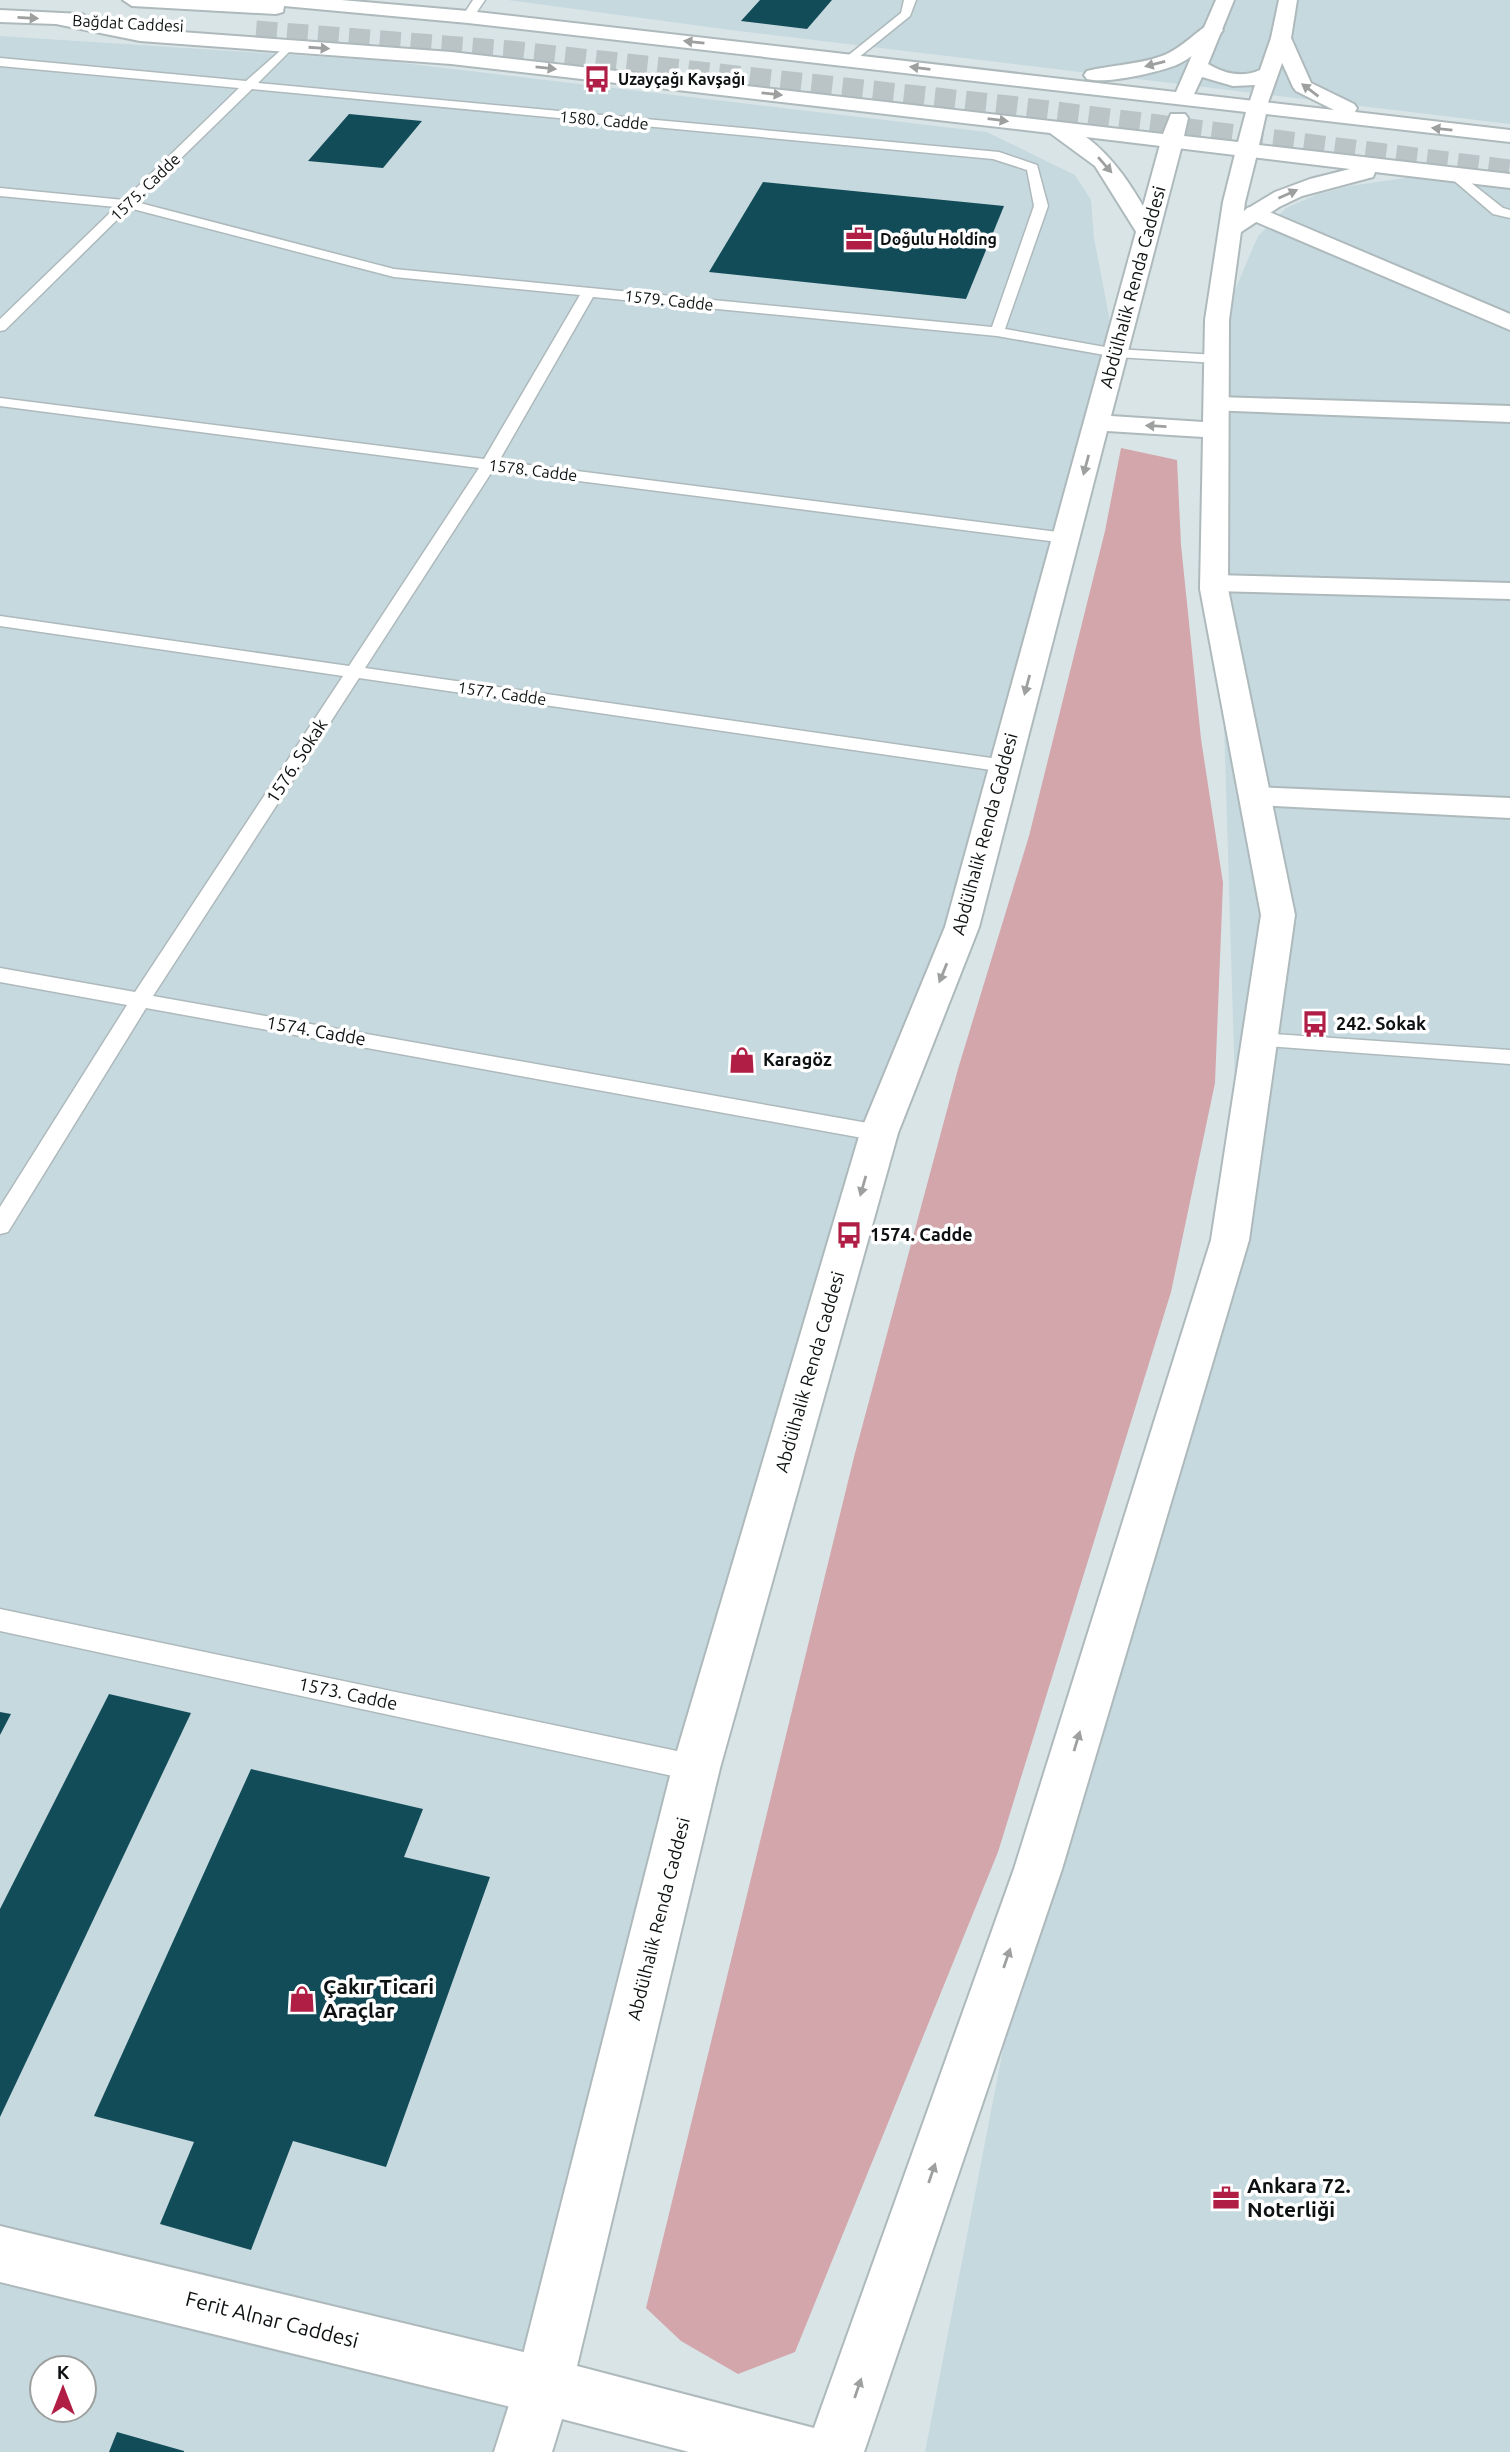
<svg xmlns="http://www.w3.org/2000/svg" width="1510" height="2452" font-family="Ubuntu,sans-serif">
	<rect width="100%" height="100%" fill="#d9e4e7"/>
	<!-- built -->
	<g fill="#c6d9df" fill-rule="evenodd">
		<path d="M508,0h1002v124l-787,-95z"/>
		<path d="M0,36l386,25 601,71 88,43 16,25 3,38 22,115 -154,574 -83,206 -356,1319h-523zM42,2368h42v42h-42z"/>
		<path d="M1445,172l65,4v2276h-585l113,-583 200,-684 -17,-562 -4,-291 41,-96 28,-28 30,-13 34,-9z"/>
	</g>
	<!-- green -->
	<path fill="#d2a6aa" d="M1121,448l56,12 4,85 20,194 22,144 -8,200 -44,209 -173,560 -203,500 -57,22 -57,-33 -35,-33 208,-851 104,-388 71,-233 76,-305z"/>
	<!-- building -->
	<g fill="#134c59">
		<path d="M760,0h72l-25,29 -66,-8z"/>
		<path d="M349,114l73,7 -39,47 -75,-7z"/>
		<path d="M763,182l241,24 -38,93 -257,-27z"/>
		<path d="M109,1694l82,19 -191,404v-208z"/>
		<path d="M0,1712l11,2 -11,21z"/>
		<path d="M251,1769l172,40 -19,48 86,20 -104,290 -93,-26 -42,109 -91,-26 34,-82 -100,-26z"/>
		<path d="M117,2432l67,19v1h-75z"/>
	</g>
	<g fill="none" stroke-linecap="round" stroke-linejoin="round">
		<!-- primary-tunnel -->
		<path stroke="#bac4c7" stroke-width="21" stroke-dasharray="21 10" stroke-linecap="butt" d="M256,31l254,20 499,55 501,64"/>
		<defs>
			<g id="service">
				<path d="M473,0h12l-13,19h-8l-2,-2z"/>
				<path d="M904,0h12l-6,16 -57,46h-8v-4l56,-45z"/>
				<path d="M289,43l4,1v4l-35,35 741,69 38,13 11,41 -43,123 111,20 101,6 7,4 -7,4 -101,-6 -119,-21 -404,-39 -94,164 567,72 8,5 -8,5 -573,-73 -128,198 640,92 9,6 -9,6 -646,-94 -206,318 726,129 8,3 3,5 -3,5 -8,3 -733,-133 -138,224 -8,2v-27l127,-202 -127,-23v-14l135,24 208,-316 -343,-50v-10l349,50 130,-198 -479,-62v-8l484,61 96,-164 -186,-18 -265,-69 -124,122 -5,1v-12l116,-112 -116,-11v-8l124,12 115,-112 -239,-22v-8l246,23zM252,89l741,70 34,11 7,36 -42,121 -598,-58 -258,-67z"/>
				<path d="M1456,171l47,37 7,2v8l-17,-4 -42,-36v-6z"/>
				<path d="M1259,1033l251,17v14l-258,-19 -3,-5 3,-5z"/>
				<path d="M0,1609l696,146 10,4 4,9 -4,9 -10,4 -696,-150z"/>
			</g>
			<g id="minor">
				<path d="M1255,206l255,108v16l-263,-112 -3,-5 3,-5z"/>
				<path d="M1218,397l292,9v16l-301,-12 -4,-5 4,-5z"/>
				<path d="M1214,575l296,8v16l-296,-8 -10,-2 -4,-6 4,-6z"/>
				<path d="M1255,787l255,11v20l-255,-13 -11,-2 -5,-7 5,-7z"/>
			</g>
			<path id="tertiary" d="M0,2226l544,131 20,9 9,20 -9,20 -20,9 -544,-133z"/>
			<g id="secondary">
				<path d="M1216,0h18l-26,64c17,10 34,14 52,6l11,-32 8,-38h18l-6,38 -26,73h-14l-3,-4 7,-22 -22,1 -31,-9 -12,26h-14l-3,-4z"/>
				<path d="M1172,135l7,2 4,4 -72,275 92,6 2,-102 18,-118 13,-52 4,-4h14l4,4 -13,52 -16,118 -1,269 67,326 -46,325 -187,629 -198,583h-175l-127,-33 -10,33h-58l21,-66 157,-618 188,-635 85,-206 216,-786 4,-4zM1107,431l96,6 -3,152 61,326 -50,325 -197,629 -200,559 -237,-62 143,-598 178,-635 81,-206z"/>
			</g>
			<g id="primary">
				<path d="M123,0h218l127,11 866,99 -38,-19 -3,-4 -22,-49 10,-6 10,6 20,45 43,21 3,4 -2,4 155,18v12l-244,-28 -7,31 251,29v14l-135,-16 -2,5 -71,19 -23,11 -41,27h-16l-3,-5 3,-5 53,-32 35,-13 40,-10 -264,-32c34,25 52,61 73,96l-3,5h-16l-45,-72 -45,-33 -599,-69 -311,-23 -84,-17 -56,-2v-12l82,4 9,6 49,9 311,23 712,82 8,-20h14l3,4 -4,18 54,6 8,-30 -778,-89 -184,-17 -1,6 -7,2 -144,-8z"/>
				<path d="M1213,24l10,6 -3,4c-14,10 -30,26 -46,32 -20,7 -66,18 -87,13l-3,-4 3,-4c24,-6 49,-6 72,-14 17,-5 33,-21 47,-31z"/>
			</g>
		</defs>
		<!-- service casing -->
		<use href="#service" stroke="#aeb9bc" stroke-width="3"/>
		<!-- minor casing -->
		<use href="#minor" stroke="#aeb9bc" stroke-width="4"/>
		<!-- tertiary casing -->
		<use href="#tertiary" stroke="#aeb9bc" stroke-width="4"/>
		<!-- secondary casing -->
		<use href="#secondary" stroke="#aeb9bc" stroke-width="4"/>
		<!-- primary casing -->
		<use href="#primary" stroke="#aeb9bc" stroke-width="4"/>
		<!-- service -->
		<use href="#service" fill="#fff" fill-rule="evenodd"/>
		<!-- minor -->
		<use href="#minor" fill="#fff" fill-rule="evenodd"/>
		<!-- tertiary -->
		<use href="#tertiary" fill="#fff" fill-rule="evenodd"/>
		<!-- secondary -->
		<use href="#secondary" fill="#fff" fill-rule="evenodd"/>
		<!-- primary -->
		<use href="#primary" fill="#fff" fill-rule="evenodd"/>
	</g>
	<!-- one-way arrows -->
	<defs><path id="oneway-solid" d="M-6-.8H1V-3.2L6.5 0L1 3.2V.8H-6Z" transform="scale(1.75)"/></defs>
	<g fill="#9ea0a0">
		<use href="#oneway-solid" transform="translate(28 18) rotate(3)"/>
		<use href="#oneway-solid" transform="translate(694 42) rotate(-174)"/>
		<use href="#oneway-solid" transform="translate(319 48) rotate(4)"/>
		<use href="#oneway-solid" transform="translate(1155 64) rotate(166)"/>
		<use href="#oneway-solid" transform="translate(546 68) rotate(6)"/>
		<use href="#oneway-solid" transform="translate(920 68) rotate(-173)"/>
		<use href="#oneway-solid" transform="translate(1310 90) rotate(-143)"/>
		<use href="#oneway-solid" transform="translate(772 94) rotate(6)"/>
		<use href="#oneway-solid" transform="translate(998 120) rotate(7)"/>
		<use href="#oneway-solid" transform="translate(1442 129) rotate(-174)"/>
		<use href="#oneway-solid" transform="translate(1105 165) rotate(49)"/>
		<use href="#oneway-solid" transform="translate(1288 194) rotate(-24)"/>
		<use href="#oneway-solid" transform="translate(1156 426) rotate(-177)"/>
		<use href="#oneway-solid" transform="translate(1086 465) rotate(105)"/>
		<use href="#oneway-solid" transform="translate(1027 685) rotate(105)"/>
		<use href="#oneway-solid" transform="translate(943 973) rotate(112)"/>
		<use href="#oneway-solid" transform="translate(863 1186) rotate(106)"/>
		<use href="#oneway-solid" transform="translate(1077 1741) rotate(-73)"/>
		<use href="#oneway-solid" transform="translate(1007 1958) rotate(-71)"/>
		<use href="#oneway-solid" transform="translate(932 2173) rotate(-71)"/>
		<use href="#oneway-solid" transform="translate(858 2388) rotate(-71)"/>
	</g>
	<!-- icons -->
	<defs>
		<symbol id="bus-bare" viewBox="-9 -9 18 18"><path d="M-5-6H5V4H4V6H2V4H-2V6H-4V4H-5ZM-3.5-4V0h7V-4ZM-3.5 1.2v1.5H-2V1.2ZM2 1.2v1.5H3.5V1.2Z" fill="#b01d45" stroke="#fff" stroke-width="2.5" paint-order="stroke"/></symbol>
		<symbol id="office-bare" viewBox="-9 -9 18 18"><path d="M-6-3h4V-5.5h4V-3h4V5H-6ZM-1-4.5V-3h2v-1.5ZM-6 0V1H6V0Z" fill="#b01d45" stroke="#fff" stroke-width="2.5" paint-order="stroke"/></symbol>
		<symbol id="shop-bare" viewBox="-9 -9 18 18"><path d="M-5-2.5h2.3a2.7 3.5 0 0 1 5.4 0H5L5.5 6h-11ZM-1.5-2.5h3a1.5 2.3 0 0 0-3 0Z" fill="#b01d45" stroke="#fff" stroke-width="2.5" paint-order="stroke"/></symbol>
	</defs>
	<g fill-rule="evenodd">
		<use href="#bus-bare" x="578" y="60" width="38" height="38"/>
		<use href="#office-bare" x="840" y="220" width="38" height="38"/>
		<use href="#bus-bare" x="1296" y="1005" width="38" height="38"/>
		<use href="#shop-bare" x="723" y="1041" width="38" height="38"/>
		<use href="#bus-bare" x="830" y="1216" width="38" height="38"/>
		<use href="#shop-bare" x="283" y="1980" width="38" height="38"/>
		<use href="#office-bare" x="1207" y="2179" width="38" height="38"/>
	</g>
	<g text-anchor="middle" stroke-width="7" stroke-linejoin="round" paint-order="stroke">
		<!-- far-street labels -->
		<g font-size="16" fill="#0d1112" stroke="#fff">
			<text transform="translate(128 23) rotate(3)" y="6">Bağdat Caddesi</text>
			<text transform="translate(604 120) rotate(5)" y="6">1580. Cadde</text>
			<text transform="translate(145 187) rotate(-44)" y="6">1575. Cadde</text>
			<text transform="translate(669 300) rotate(6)" y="6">1579. Cadde</text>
			<text transform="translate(533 470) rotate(7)" y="6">1578. Cadde</text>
			<text transform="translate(502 693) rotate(8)" y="6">1577. Cadde</text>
		</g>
		<!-- far-poi labels -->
		<g font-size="16" font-weight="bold" fill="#0d1112" stroke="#fff" text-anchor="start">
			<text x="618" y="85">Uzayçağı Kavşağı</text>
			<text x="880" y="245">Doğulu Holding</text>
		</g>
		<!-- street labels -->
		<g font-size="18" fill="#0d1112" stroke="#fff">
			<text transform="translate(1133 287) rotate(-75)" y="6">Abdülhalik Renda Caddesi</text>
			<text transform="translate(297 761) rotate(-57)" y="6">1576. Sokak</text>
			<text transform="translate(985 834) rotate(-75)" y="6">Abdülhalik Renda Caddesi</text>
			<text transform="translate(316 1031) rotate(10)" y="6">1574. Cadde</text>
			<text transform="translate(810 1372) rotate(-74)" y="6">Abdülhalik Renda Caddesi</text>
			<text transform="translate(348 1694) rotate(12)" y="6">1573. Cadde</text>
			<text transform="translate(659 1919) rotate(-76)" y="6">Abdülhalik Renda Caddesi</text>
		</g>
		<!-- poi labels -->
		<g font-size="18" font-weight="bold" fill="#0d1112" stroke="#fff" text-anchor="start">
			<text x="1336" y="1030">242. Sokak</text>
			<text x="763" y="1066">Karagöz</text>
			<text x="870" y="1241">1574. Cadde</text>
		</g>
		<!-- near-poi labels -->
		<g font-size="21" font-weight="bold" fill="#0d1112" stroke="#fff" text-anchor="start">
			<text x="323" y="1994">Çakır Ticari<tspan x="323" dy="24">Araçlar</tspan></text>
			<text x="1247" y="2193">Ankara 72.<tspan x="1247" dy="24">Noterliği</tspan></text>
		</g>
		<!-- near-street labels -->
		<g font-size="21" fill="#0d1112" stroke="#fff">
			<text transform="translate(272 2320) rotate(14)" y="7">Ferit Alnar Caddesi</text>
		</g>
	</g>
	<!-- north arrow -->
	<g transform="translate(63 2389)"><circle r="33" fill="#ffffff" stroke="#9ea0a0" stroke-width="2"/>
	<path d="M0-5L12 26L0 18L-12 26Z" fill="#b01d45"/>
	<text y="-10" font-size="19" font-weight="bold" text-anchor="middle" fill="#0d1112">K</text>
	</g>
</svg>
